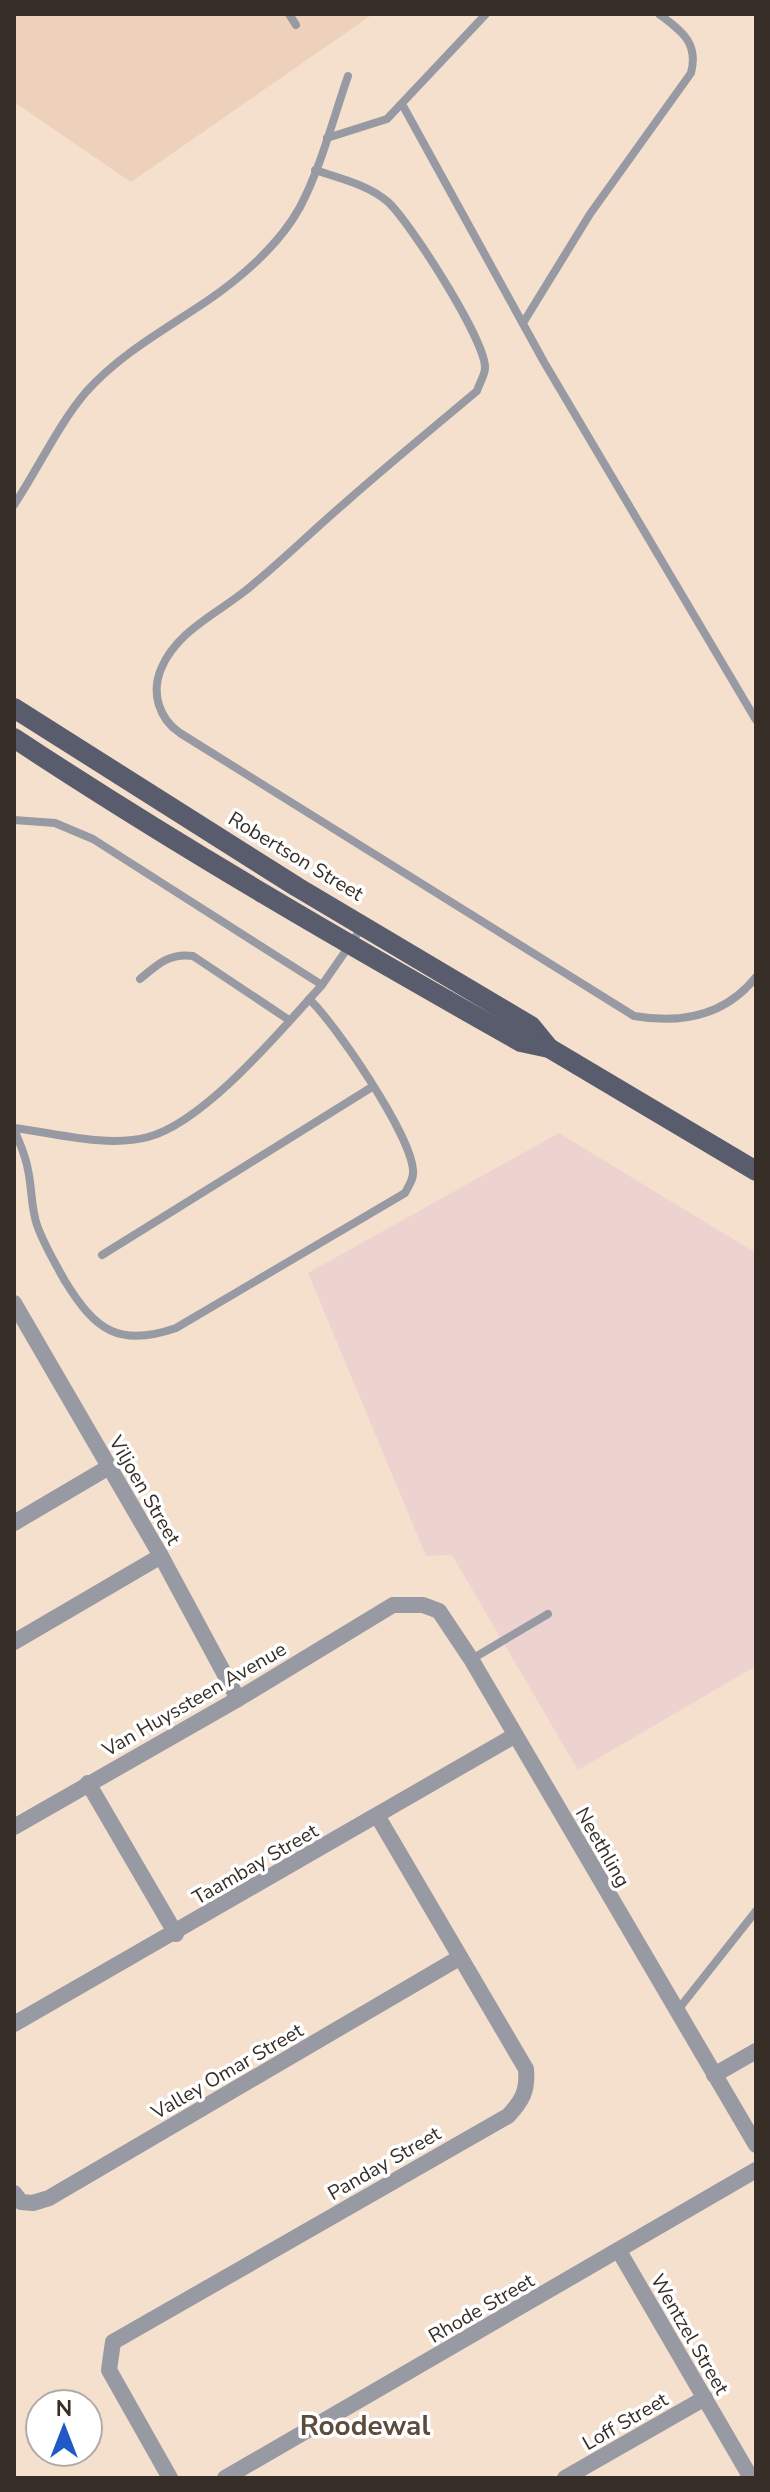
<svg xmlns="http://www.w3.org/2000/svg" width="770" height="2492" font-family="'Nunito Sans',sans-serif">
	<rect width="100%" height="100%" fill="#f5dfcd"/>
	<!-- built -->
	<path fill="#edd1ba" d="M14,14h359l-242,168 -117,-80z"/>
	<!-- education -->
	<path fill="#edd3d0" d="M559,1133l197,120v413l-178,104 -126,-215 -26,1 -118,-283z"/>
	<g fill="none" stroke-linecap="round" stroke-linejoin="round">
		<!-- service -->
		<g stroke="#9799a3" stroke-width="8">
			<path d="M289,14l7,11"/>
			<path d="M402,104l142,258 212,358"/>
			<path d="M327,138l60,-19 99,-105"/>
			<path d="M315,170c24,8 54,15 73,32 22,20 98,139 97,166 0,7 -6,16 -8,23 -44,37 -88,73 -131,111 -34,29 -66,61 -101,89 -29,23 -69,41 -84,78 -10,24 -2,50 19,64l454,283c47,8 91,0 122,-39"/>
			<path d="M523,323l67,-109 101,-141c8,-31 -10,-42 -32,-59"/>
			<path d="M14,505c24,-36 44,-80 72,-113 34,-38 78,-62 121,-91 34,-23 73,-57 93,-94 21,-40 33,-88 48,-131"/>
			<path d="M14,820l41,3 38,16 229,146 41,-59"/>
			<path d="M140,979c18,-15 29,-26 53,-23l96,64"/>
			<path d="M14,1128c42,5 93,20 134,9 57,-15 134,-108 174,-152"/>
			<path d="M14,1129c5,13 12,27 14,41 4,18 3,38 9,55 7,20 18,38 28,56 30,49 54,67 111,47l229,-135c4,-8 9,-14 8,-23 -2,-35 -78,-147 -104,-171"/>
			<path d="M102,1255l270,-168"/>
			<path d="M472,1659l76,-45"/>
			<path d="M677,2011l79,-100"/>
		</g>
		<!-- minor -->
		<g stroke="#9799a3" stroke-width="16">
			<path d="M14,1303l147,253 77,143"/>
			<path d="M14,1523l95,-56"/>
			<path d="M14,1642l147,-86"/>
			<path d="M88,1783l88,151"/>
			<path d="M14,1827l224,-128 155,-94h30l16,6 32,48 285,486"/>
			<path d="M14,2024l500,-288"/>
			<path d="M714,2075l42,-24"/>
			<path d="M14,2193l7,9 12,1 16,-5 410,-240"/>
			<path d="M619,2251l132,227"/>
			<path d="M170,2478l-61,-108 4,-28 395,-226c14,-15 20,-25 18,-47l-148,-252"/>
			<path d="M225,2478l531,-308"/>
			<path d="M565,2478l140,-80"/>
		</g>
		<!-- primary -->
		<g stroke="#595c6d" stroke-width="20">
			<path d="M14,708l283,179 234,139 18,22"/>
			<path d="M14,738c165,109 335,207 507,304l28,6 207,123"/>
		</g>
	</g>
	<g text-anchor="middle" stroke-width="7" stroke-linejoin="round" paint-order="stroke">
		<!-- street labels -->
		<g font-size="20" fill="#362e27" stroke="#fff">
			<text transform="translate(296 856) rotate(31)" y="7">Robertson Street</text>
			<text transform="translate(145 1490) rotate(60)" y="7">Viljoen Street</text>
			<text transform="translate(194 1699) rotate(-30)" y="7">Van Huyssteen Avenue</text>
			<text transform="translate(603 1847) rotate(60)" y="7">Neethling</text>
			<text transform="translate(255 1864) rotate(-30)" y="7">Taambay Street</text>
			<text transform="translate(227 2071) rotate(-30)" y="7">Valley Omar Street</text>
			<text transform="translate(384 2163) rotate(-30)" y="7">Panday Street</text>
			<text transform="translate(481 2308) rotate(-30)" y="7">Rhode Street</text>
			<text transform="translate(690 2334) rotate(60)" y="7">Wentzel Street</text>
			<text transform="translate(625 2421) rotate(-30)" y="7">Loff Street</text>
		</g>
		<!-- district labels -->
		<g font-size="28" font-weight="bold" fill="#5d4b3c" stroke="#fff">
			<text x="365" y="2435">Roodewal</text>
		</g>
	</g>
	<!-- border -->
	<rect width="770" height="2492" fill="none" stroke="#362e27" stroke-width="32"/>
	<!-- north arrow -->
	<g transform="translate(64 2428)"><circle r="38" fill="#ffffff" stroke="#afaba9" stroke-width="2"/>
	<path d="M0-6L14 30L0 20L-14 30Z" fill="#2159c6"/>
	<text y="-12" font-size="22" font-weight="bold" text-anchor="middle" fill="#362e27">N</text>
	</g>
</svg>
